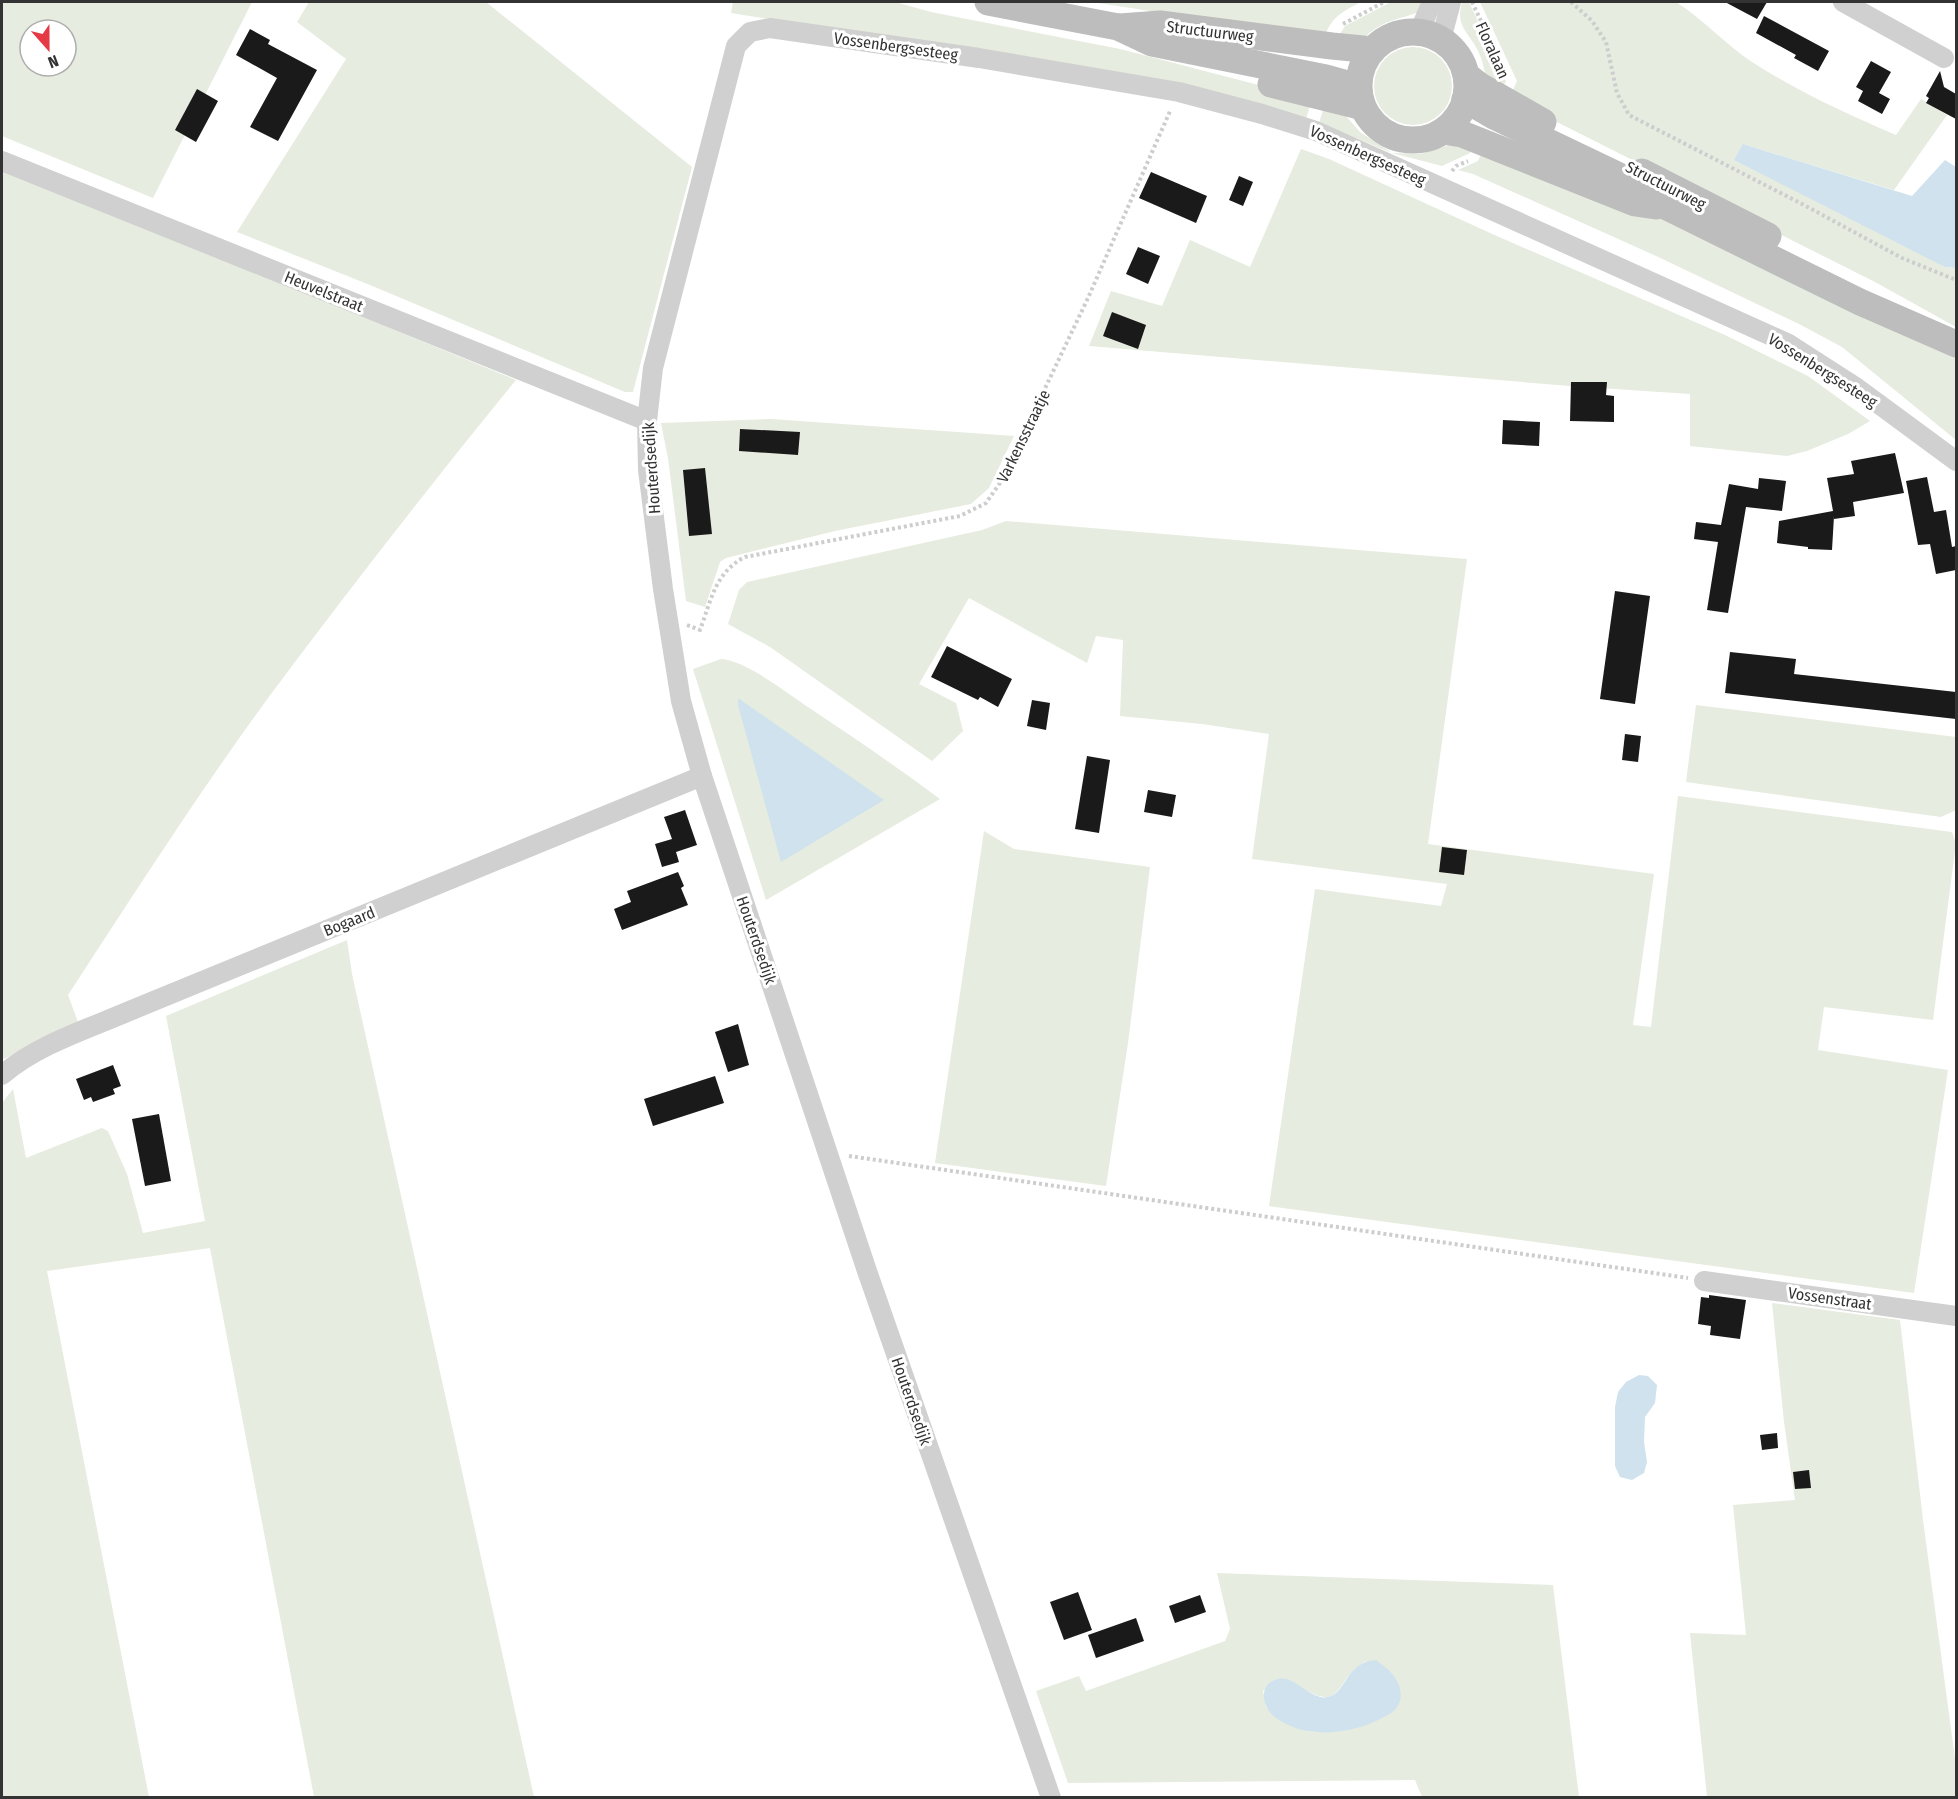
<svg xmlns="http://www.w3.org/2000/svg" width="1958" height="1799" font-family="'Fira Sans Condensed',sans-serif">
	<rect width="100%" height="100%" fill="#fff"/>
	<!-- green -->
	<g fill="#e6ecdf" fill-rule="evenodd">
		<path d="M4,2h248l-99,196 -151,-62v-131zM30,30h36v36h-36z"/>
		<path d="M309,2h177l206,165 -59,225h-8l-255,-107 -133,-53 109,-173 -49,-37z"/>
		<path d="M733,2h162l36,10 189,37 192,50 -6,20 -157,-39 -418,-67z"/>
		<path d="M1092,2h269c-19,10 -29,14 -37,36z"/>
		<path d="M1391,2h36l-4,8c-23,11 -36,7 -58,27l-25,-3 5,-8z"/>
		<path d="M1462,2h7l37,79 -5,9 -15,-9c-1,-9 -3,-20 -7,-28 -10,-22 -24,-25 -17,-51z"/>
		<path d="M1480,2h196c27,17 49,42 76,60 45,29 94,52 144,73l25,-36 26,16 -53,75 -151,-46 202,123 11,1v59l-81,-45 -366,-184 8,-17z"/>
		<circle cx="1413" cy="86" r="39"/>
		<path d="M1325,104l20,11 15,17 32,21 28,1 36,-11 18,3 -4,7 -28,13 -50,-13 -73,-30z"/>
		<path d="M1301,149l28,10 161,74 235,102 83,41 62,45 -22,13 -41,17 -20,5 -97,-10v-52l-120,-8 -481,-40 22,-55 51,15 28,-66 60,27z"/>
		<path d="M1483,150l176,66 297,140v84l-114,-93 -41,-22 -147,-70 -181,-81 -15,-4 20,-9z"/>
		<path d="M2,168l514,212c-84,103 -166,208 -245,314 -72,98 -137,200 -203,301l10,27 -74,37 -2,-1z"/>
		<path d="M771,419l243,17 -25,52 -18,16 -136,27 -109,27 -6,4 -15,45 -19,-6 -18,-143 -7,-35z"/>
		<path d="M1006,521l461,38 -39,285 226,30 -21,151 18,2 27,-231 274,36 4,11 -23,177 -109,-13 -6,43 130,20 -34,223 -645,-87 46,-317 126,17 6,-22 -195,-25 17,-125 -67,-10 -82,-8 3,-76 -27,-4 -9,27 -118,-65 -50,86 37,19 7,28 -31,30 -162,-114 -42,-23 11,-34 8,-8 235,-52z"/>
		<path d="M721,659c24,1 66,34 87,48 45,30 89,60 132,92l-174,101 -73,-231z"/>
		<path d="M1696,705l260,32v73l-15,7 -255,-35z"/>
		<path d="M984,831l30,18 136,18 -22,176 -22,143 -171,-23z"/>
		<path d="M347,940l5,34 182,823h-220l-104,-549 -163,23 102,526h-147v-694l11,-14 13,69 76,-30 6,3 19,43 16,59 62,-12 -39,-205z"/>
		<path d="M1772,1303l128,17 23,200 33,246v31h-249l-17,-164 56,2 -13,-130 62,-5 -11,-78z"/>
		<path d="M1217,1573l336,12 26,212h-157l-7,-17 -347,3 -32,-92 43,-15 7,15 139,-50 5,-12zM1366,1661l-19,69c-41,5 -49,1 -81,-23l-3,-16 16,-12c15,1 41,25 54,16 8,-6 11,-15 18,-22 4,-5 10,-9 15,-12z"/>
	</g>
	<!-- water -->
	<g fill="#cfe2ee">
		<path d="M1743,144l169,52 33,-36 11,7v101l-11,-1 -211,-107z"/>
		<path d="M738,698l146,102 -103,62 -43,-157z"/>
		<path d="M1639,1375l9,1 9,9 -2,18 -10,14 -1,25 3,20 -3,11 -12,7 -12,-3 -5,-11v-59l3,-15 8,-10z"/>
		<path d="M1376,1660c14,10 28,22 24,41 -3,11 -14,15 -24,20 -19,9 -45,14 -67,10 -11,-1 -24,-7 -33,-13 -14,-10 -19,-34 2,-39 17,-4 33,22 50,18 19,-4 17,-35 48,-37z"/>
	</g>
	<!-- building -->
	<g fill="#1a1a1a">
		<path d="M1725,2h42l-10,17z"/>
		<path d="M1764,16l65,35 -11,20 -24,-13 2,-3 -40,-22z"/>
		<path d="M250,29l20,11 -2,4 49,26 -39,71 -28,-14 27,-49 -41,-23z"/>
		<path d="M1871,61l20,11 -12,21 11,6 -8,15 -24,-13 5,-10 -7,-4z"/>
		<path d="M1940,71l4,16 12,7v25l-30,-16 3,-5 -3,-2z"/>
		<path d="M197,89l21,12 -22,41 -21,-12z"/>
		<path d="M1151,172l56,24 -11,27 -57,-25z"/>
		<path d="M1239,176l14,6 -10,24 -14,-6z"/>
		<path d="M1138,247l22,9 -12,28 -22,-10z"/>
		<path d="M1112,312l34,13 -8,24 -35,-13z"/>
		<path d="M1571,382h36l-1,13 8,1v26l-44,-1z"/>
		<path d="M1503,420l37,2 -1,24 -37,-2z"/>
		<path d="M740,429l60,3 -2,23 -59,-4z"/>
		<path d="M1895,453l9,40 -51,9 2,14 -21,3v-3l-2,34 -24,-1v-2l-31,-4 2,-22 54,-10 -6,-33 27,-4 -3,-13z"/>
		<path d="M705,468l7,66 -23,2 -6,-66z"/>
		<path d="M1927,477l7,35 12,-2 6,37 4,-1v24l-20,4 -6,-30 -12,1 -12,-64z"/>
		<path d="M1759,478l27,3 -4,30 -36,-4 -18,106 -21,-3 11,-68 -24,-3 2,-17 25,3 8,-41 29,5z"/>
		<path d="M1615,591l35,5 -15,108 -35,-5z"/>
		<path d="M947,646l65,33 -14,28 -18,-10 -2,3 -47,-23z"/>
		<path d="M1730,652l66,7 -2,15 162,18v27l-231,-26z"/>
		<path d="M1032,700l18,3 -4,27 -19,-4z"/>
		<path d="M1625,734l16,2 -3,26 -16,-2z"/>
		<path d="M1087,756l23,4 -11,73 -24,-4z"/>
		<path d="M1148,790l28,5 -4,22 -28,-5z"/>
		<path d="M685,810l12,35 -21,7 3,10 -17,5 -7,-23 17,-5 -8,-22z"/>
		<path d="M1442,847l25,3 -3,25 -25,-3z"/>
		<path d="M678,872l6,14 -3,2 7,17 -66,25 -8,-21 17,-7 -4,-11z"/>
		<path d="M738,1024l11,41 -21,7 -13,-40z"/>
		<path d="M113,1065l8,21 -8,3 2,5 -22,8 -2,-5 -7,3 -8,-21z"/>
		<path d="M715,1076l9,27 -71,23 -9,-27z"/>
		<path d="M159,1114l12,67 -26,5 -13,-67z"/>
		<path d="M1709,1295l37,5 -6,39 -30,-4 1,-9 -13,-2 3,-27 8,1z"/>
		<path d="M1777,1433l1,15 -16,2 -2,-15z"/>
		<path d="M1809,1470l2,18 -16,1 -2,-17z"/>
		<path d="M1078,1592l14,38 -28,10 -14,-38z"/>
		<path d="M1200,1595l6,17 -31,11 -6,-17z"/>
		<path d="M1136,1618l8,23 -48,17 -8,-23z"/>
	</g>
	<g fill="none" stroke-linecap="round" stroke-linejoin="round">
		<!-- path -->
		<g stroke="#cdcdcd" stroke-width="4" stroke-dasharray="3 3" stroke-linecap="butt">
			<path d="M1472,2l35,73"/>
			<path d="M1571,2l21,19 14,21 11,51 12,22 175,90 98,53 54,22"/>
			<path d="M1343,24l41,-22"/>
			<path d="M1452,171l4,-5 12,-5"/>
			<path d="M687,625l13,5c11,-29 15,-58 45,-73l215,-41 26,-13 14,-20 88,-185 83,-189"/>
			<path d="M849,1156l839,122"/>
		</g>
		<!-- minor -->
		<g stroke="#d0d0d0" stroke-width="20">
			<path d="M1843,2l101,56"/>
			<path d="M1419,32l13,-30"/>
			<path d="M1441,40l10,-38"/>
			<path d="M2,161l645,260"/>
			<path d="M2,1075c35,-30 83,-45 125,-63l575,-236"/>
			<path d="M1704,1281l252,35"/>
			<path d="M1051,1798l-184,-527 -165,-495 -21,-75 -18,-112 -15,-119 -1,-49 6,-53 83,-322 14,-14 20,-4 209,30 200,34 83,22 54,17 471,212 70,45 99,73"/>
		</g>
		<!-- secondary -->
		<g stroke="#bdbdbd" stroke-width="27">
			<path d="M988,2l130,25 34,16 174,35 32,9"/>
			<path d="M1120,27l40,-3 172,22 41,4"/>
			<circle cx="1413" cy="86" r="54"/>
			<path d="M1466,75l14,11 63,36"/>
			<path d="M1271,84l92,23"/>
			<path d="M1465,99l29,17 148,71 27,21 191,94 96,42"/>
			<path d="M1443,131l19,3 173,69 21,3"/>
			<path d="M1642,172l126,64"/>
		</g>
	</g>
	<g text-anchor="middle" stroke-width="6" stroke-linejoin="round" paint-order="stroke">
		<!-- street labels -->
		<g font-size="16" fill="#333" stroke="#fff">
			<text transform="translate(1210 31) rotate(7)" y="6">Structuurweg</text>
			<text transform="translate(896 46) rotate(8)" y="6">Vossenbergsesteeg</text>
			<text transform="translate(1493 50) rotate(66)" y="6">Floralaan</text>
			<text transform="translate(1368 155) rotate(24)" y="6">Vossenbergsesteeg</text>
			<text transform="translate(1666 185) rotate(27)" y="6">Structuurweg</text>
			<text transform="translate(324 291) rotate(22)" y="6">Heuvelstraat</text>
			<text transform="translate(1823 370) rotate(32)" y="6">Vossenbergsesteeg</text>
			<text transform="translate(1023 436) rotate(-64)" y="6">Varkensstraatje</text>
			<text transform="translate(651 468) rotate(-94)" y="6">Houterdsedijk</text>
			<text transform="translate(349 921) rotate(-22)" y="6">Bogaard</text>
			<text transform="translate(757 940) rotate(71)" y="6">Houterdsedijk</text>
			<text transform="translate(1830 1298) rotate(8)" y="6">Vossenstraat</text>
			<text transform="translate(912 1401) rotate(71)" y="6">Houterdsedijk</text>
		</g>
	</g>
	<!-- border -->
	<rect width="1958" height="1799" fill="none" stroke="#333333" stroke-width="6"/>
	<!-- north arrow -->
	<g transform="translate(48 48) rotate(159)"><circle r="28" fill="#ffffff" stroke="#adadad" stroke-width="1.5"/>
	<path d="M0-4.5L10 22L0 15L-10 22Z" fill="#e63946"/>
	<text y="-9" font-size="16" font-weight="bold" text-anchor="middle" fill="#333333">N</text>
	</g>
</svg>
